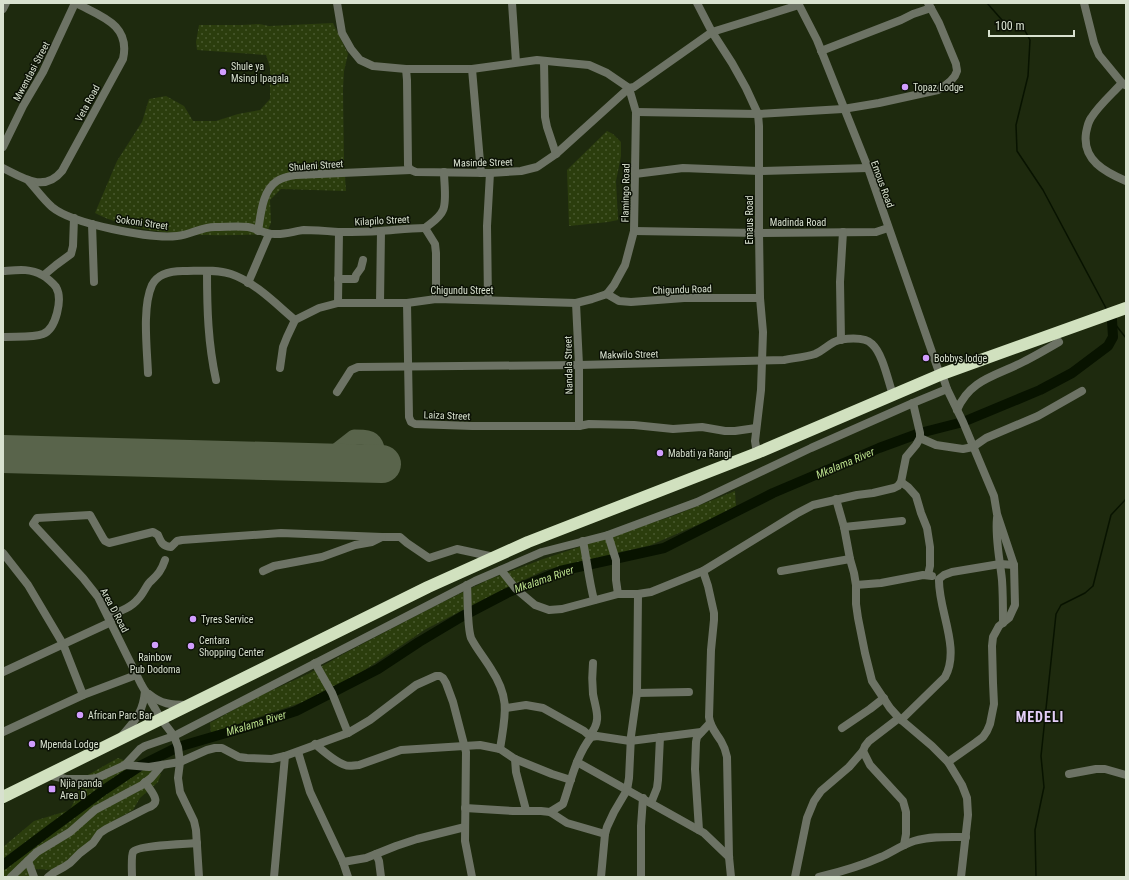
<svg xmlns="http://www.w3.org/2000/svg" width="1129" height="880" font-family="'Roboto Condensed',sans-serif">
	<defs>
		<pattern id="grass-dots" width="8" height="8" patternUnits="userSpaceOnUse"><rect width="8" height="8" fill="#2b3d0d"/><path d="M2 2h.1M6 6h.1" fill="none" stroke="#49592f" stroke-width="1.8" stroke-linecap="round"/></pattern>
	</defs>
	<rect width="100%" height="100%" fill="#1e2a0e"/>
	<!-- grass -->
	<g fill="url(#grass-dots)">
		<path d="M333,23l15,31 -4,17 -1,19 1,72 2,29 -65,-2 -11,11 1,23 -5,11c-46,2 -94,3 -140,-9 -11,-4 -20,-6 -31,-12l22,-52 25,-39 7,-23 17,-3 18,10 9,15h23l22,-7 22,-4 10,-11v-31l-4,-13 -69,-5 -1,-8 3,-17h42l18,-1 10,2z"/>
		<path d="M607,131l6,3 8,8v14l-5,25 2,39 -10,2 -39,4 -2,-56z"/>
		<path d="M735,491l1,15 -32,16 -53,23 -106,25 -49,23 -70,36 -72,48 -51,25 -92,31 -1,-10 47,-26 51,-23 41,-23 88,-46 53,-26 53,-20 130,-43z"/>
		<path d="M118,758l43,16 -3,8 -18,16 -7,12 -32,18 -19,21 -28,21 -19,-1 2,8h-34v-30l31,-26 36,-11 16,-34z"/>
	</g>
	<g fill="none" stroke-linecap="round" stroke-linejoin="round">
		<!-- stream -->
		<g stroke="#081300" stroke-width="1.5">
			<path d="M987,3l22,25 14,-1 7,13 -2,36 -12,49 1,26 26,39 64,120"/>
			<path d="M1111,319l15,19"/>
			<path d="M1036,877l-1,-47 9,-43 -3,-31 15,-142 5,-9 24,-12 8,-7 18,-71 15,-16"/>
		</g>
		<!-- river -->
		<path stroke="#081300" stroke-width="10" d="M3,865l48,-36 53,-39 36,-24 38,-19 72,-21 46,-15 82,-42 41,-27 42,-25 46,-24 53,-22 104,-23 109,-55 106,-45 41,-15 43,-11 77,-32 32,-17 36,-27 5,-9 -1,-17"/>
		<!-- taxiway -->
		<path stroke="#59644b" stroke-width="15" d="M322,462l32,-25c4,0 10,0 14,1 10,2 11,17 11,26"/>
		<!-- runway -->
		<path stroke="#59644b" stroke-width="38" d="M3,454l379,10"/>
		<!-- minor -->
		<g stroke="#6d7365" stroke-width="8">
			<path d="M337,3l5,30 9,16 9,11 13,6 33,3h66l65,-9 20,2 32,3 18,8 22,15 5,-1 78,-55 87,-27"/>
			<path d="M512,3l4,59"/>
			<path d="M697,3l15,29 20,31 14,25 12,26 1,12v107l1,65 3,34 -2,58 -6,51 2,12"/>
			<path d="M798,3l19,37 51,128 72,207"/>
			<path d="M1084,3l10,40 5,12 23,28 3,2"/>
			<path d="M3,9l3,-6"/>
			<path d="M821,51l80,-31 12,-6 18,-6"/>
			<path d="M544,61l1,56 2,10 9,27"/>
			<path d="M406,69l1,11 1,85c1,5 3,5 8,7l74,1 31,-2 16,-4 19,-13 73,-66 7,24 -2,119 -9,34 -11,20 -7,9"/>
			<path d="M472,69l9,104"/>
			<path d="M1122,83c-10,11 -23,22 -31,35 -3,4 -4,10 -5,15 -4,27 19,39 40,48"/>
			<path d="M636,112l122,2 85,-5 36,-6 59,-13c7,-4 17,-11 19,-19 0,-2 -1,-5 -1,-7l-17,-41 -11,-20"/>
			<path d="M3,147l20,-41 20,-34 32,-69"/>
			<path d="M3,168c20,10 41,25 59,3l61,-112c8,-35 -23,-43 -47,-56"/>
			<path d="M635,174l48,-6 76,3 109,-3"/>
			<path d="M28,180c8,9 15,19 24,27 20,17 99,32 125,29 14,-1 23,-9 38,-9 11,0 23,-1 33,0 12,2 16,8 29,7 10,0 18,-3 27,-4 11,0 23,1 34,2 13,0 28,0 42,-1 15,-1 30,-3 45,-3"/>
			<path d="M92,224l2,58"/>
			<path d="M425,228l10,16 1,9v46"/>
			<path d="M425,228c6,-5 15,-10 18,-18 4,-9 1,-28 1,-38"/>
			<path d="M258,231c3,-17 4,-40 19,-50 6,-4 13,-5 19,-6l115,-5"/>
			<path d="M634,231l125,2 117,-1 12,-4"/>
			<path d="M3,271c14,-1 27,-3 39,4 4,2 11,8 14,12 7,12 0,42 -13,47 -10,4 -29,2 -40,3"/>
			<path d="M207,271c0,38 1,72 9,109"/>
			<path d="M44,275l12,-10 15,-11 2,-8 1,-28"/>
			<path d="M338,279h17l1,-4 5,-7 2,-8"/>
			<path d="M248,283l21,-49"/>
			<path d="M607,294l12,7 12,1 53,-4h76"/>
			<path d="M488,300l-1,-74 3,-53"/>
			<path d="M338,303l1,-71"/>
			<path d="M380,303l1,-72"/>
			<path d="M407,303l2,114 2,5 4,2 57,2h107l10,-2 45,1 39,4 29,-2 23,4h10l21,-3"/>
			<path d="M576,303l3,62v61"/>
			<path d="M841,340l-1,-58 3,-50"/>
			<path d="M280,368l3,-21 4,-10 8,-17 24,-12 19,-5h69l29,-4 140,4 16,-4 15,-5"/>
			<path d="M148,373c-1,-25 -6,-66 4,-88 6,-12 19,-14 31,-14 16,0 33,-2 48,3 24,8 46,31 64,46"/>
			<path d="M942,374l5,15 16,33 31,74 3,18 17,51 1,40 -6,13 -10,8 -6,11 -1,9 1,37 1,21 -4,20 -3,7 -4,6 -8,6 -27,19"/>
			<path d="M337,392l14,-22 7,-3 221,-2 205,-5c10,-2 22,-3 31,-6 7,-3 12,-8 19,-12 8,-4 31,-6 38,2 11,10 16,37 21,51"/>
			<path d="M957,410c13,-31 39,-34 66,-48 12,-6 24,-13 36,-20"/>
			<path d="M920,438l16,7 20,3 7,1 10,-2 13,-9 52,-22 44,-25"/>
			<path d="M901,482l7,5 8,9 5,17 6,15 3,19v19l-2,9"/>
			<path d="M836,499l8,28 6,32 4,14 2,12v19l2,14 7,35 7,28 18,27 9,10 33,28 16,16 14,23 5,13 1,17 -7,62"/>
			<path d="M997,518c-2,21 3,42 5,62 1,14 1,29 1,43"/>
			<path d="M844,527l58,-6"/>
			<path d="M608,535l8,25v20l2,14"/>
			<path d="M583,541c4,20 6,40 11,59"/>
			<path d="M3,553l25,32 35,59 20,51"/>
			<path d="M501,570l15,19 19,16 14,5 13,-1 56,-15h20l13,-2 52,-21 93,-57 17,-9 44,-10 16,-2 21,-5 4,-2 3,-4 5,-25 10,-12 4,-7v-5l-7,-30"/>
			<path d="M263,571l11,-5 48,-9 33,-12 17,-3 10,-5h18l7,6 22,15 28,-9 37,8"/>
			<path d="M703,571l5,15 6,27v7l-3,30 -2,67c1,10 7,16 12,24 3,5 5,11 6,16l2,100 2,20"/>
			<path d="M781,571l69,-12"/>
			<path d="M467,585c1,14 0,41 4,53 5,10 14,21 20,31 20,30 14,47 9,80"/>
			<path d="M856,585l25,-2 42,-8 9,1"/>
			<path d="M108,616c10,-4 23,-8 30,-17 5,-5 7,-11 11,-16 8,-8 12,-11 16,-23"/>
			<path d="M315,663l17,30 16,40"/>
			<path d="M3,672l108,-50"/>
			<path d="M637,693l52,-1"/>
			<path d="M149,694c12,10 22,11 38,11"/>
			<path d="M506,708l20,-3 17,3 41,23 7,6"/>
			<path d="M899,718l-30,23 -4,5 -2,5 7,14 33,36 3,11v22l-2,11"/>
			<path d="M901,720l44,-43c16,-29 -7,-67 -6,-98l5,-4 8,-3 48,-8 14,1"/>
			<path d="M842,728l28,-19 14,-11"/>
			<path d="M3,732l80,-37 53,-20"/>
			<path d="M590,735c12,-15 6,-24 3,-41 -1,-10 -1,-21 0,-31"/>
			<path d="M121,737c13,-16 22,-23 24,-46"/>
			<path d="M315,744c8,7 20,18 30,21 4,2 9,0 14,0l42,-15 79,-5 20,4 15,10 37,15 19,6"/>
			<path d="M298,752l12,40 33,70 5,15"/>
			<path d="M515,759l1,13 10,38"/>
			<path d="M577,762l127,71 25,24"/>
			<path d="M125,765l15,-16 5,-3 29,-10 301,-155 67,-29 66,-17 89,-33 114,-54 102,-45 34,-14"/>
			<path d="M1069,774l27,-5h9l21,6"/>
			<path d="M48,775l18,4h22l9,-1 28,-13 24,2 31,-5 27,-12 8,-2h7l17,9 8,1 25,1 13,-3 63,-23 22,-13 46,-35 20,-9h4l3,2 3,5 7,19 13,50 -1,89 7,36"/>
			<path d="M651,803l6,-15 1,-8 2,-43"/>
			<path d="M465,808l48,3h28l9,1 17,11 38,11"/>
			<path d="M550,812l13,-8c8,-23 13,-48 28,-67l6,-1 33,5 71,-9"/>
			<path d="M699,830l-4,-61 1,-27 1,-5 13,-14"/>
			<path d="M376,854l3,7 2,16"/>
			<path d="M28,861l6,16"/>
			<path d="M343,862l23,-4 30,-12 21,-7 48,-12"/>
			<path d="M11,877l26,-25 33,-20 25,-22 47,-25 9,-7 11,-13"/>
			<path d="M48,877l5,-4 11,-6 6,-4 10,-10 13,-10 7,-10 6,-4 41,-21c17,-5 4,-16 -2,-26"/>
			<path d="M132,877c0,-5 -1,-21 1,-25 4,-7 55,-8 64,-9"/>
			<path d="M199,877l-3,-47 -2,-9 -14,-29 -2,-14 2,-16 -2,-15 -4,-11 -13,-17 -20,-35 -43,-87 -15,-19 -50,-54 4,-6 53,-3 13,23 2,3 4,2 44,-11 5,3c3,7 4,11 13,12l6,-6 5,-1 99,-7 101,4"/>
			<path d="M274,877l11,-121"/>
			<path d="M601,877l4,-43 2,-7 7,-15 13,-22 2,-12 2,-42 6,-43 1,-99"/>
			<path d="M641,877v-51l2,-28"/>
			<path d="M795,877l12,-59 7,-17 7,-10 28,-24 14,-16"/>
			<path d="M819,877c21,-5 42,-11 62,-20 11,-5 21,-12 33,-16 16,-5 35,-4 52,-4"/>
		</g>
		<!-- highway -->
		<path stroke="#d1e1bf" stroke-width="12" d="M3,797l425,-210 100,-45 229,-89 185,-79 184,-66"/>
	</g>
	<!-- markers -->
	<g fill="#d19dfe" stroke="#0b1105" stroke-width="1.5">
		<circle cx="223" cy="72" r="4"/>
		<circle cx="905" cy="87" r="4"/>
		<circle cx="926" cy="358" r="4"/>
		<circle cx="660" cy="453" r="4"/>
		<circle cx="193" cy="619" r="4"/>
		<circle cx="155" cy="645" r="4"/>
		<circle cx="191" cy="646" r="4"/>
		<circle cx="80" cy="715" r="4"/>
		<circle cx="32" cy="744" r="4"/>
		<rect x="48" y="785" width="8" height="8" rx="2"/>
	</g>
	<g text-anchor="middle" stroke-width="3" stroke-linejoin="round" paint-order="stroke">
		<!-- poi labels -->
		<g font-size="10" fill="#d8e1cf" stroke="#0b1105" text-anchor="start">
			<text x="231" y="70">Shule ya<tspan x="231" dy="12">Msingi Ipagala</tspan></text>
			<text x="913" y="91">Topaz Lodge</text>
			<text x="934" y="362">Bobbys lodge</text>
			<text x="668" y="457">Mabati ya Rangi</text>
			<text x="201" y="623">Tyres Service</text>
			<text x="199" y="644">Centara<tspan x="199" dy="12">Shopping Center</tspan></text>
			<text x="155" y="661" text-anchor="middle">Rainbow<tspan x="155" dy="12">Pub Dodoma</tspan></text>
			<text x="88" y="719">African Parc Bar</text>
			<text x="40" y="748">Mpenda Lodge</text>
			<text x="60" y="787">Njia panda<tspan x="60" dy="12">Area D</tspan></text>
		</g>
		<!-- street labels -->
		<g font-size="10" fill="#d8e1cf" stroke="#0b1105">
			<text transform="translate(31 71) rotate(-62)" y="4">Mwendasi Street</text>
			<text transform="translate(87 103) rotate(-62)" y="4">Veta Road</text>
			<text transform="translate(483 162) rotate(-1)" y="4">Masinde Street</text>
			<text transform="translate(316 165) rotate(-4)" y="4">Shuleni Street</text>
			<text transform="translate(883 184) rotate(70)" y="4">Emous Road</text>
			<text transform="translate(625 193) rotate(-89)" y="4">Flamingo Road</text>
			<text transform="translate(382 220) rotate(-3)" y="4">Kilapilo Street</text>
			<text transform="translate(749 220) rotate(-90)" y="4">Emaus Road</text>
			<text transform="translate(142 222) rotate(8)" y="4">Sokoni Street</text>
			<text x="798" y="226">Madinda Road</text>
			<text transform="translate(682 289) rotate(-2)" y="4">Chigundu Road</text>
			<text x="462" y="294">Chigundu Street</text>
			<text transform="translate(629 354) rotate(-1)" y="4">Makwilo Street</text>
			<text transform="translate(568 365) rotate(-91)" y="4">Nandala Street</text>
			<text transform="translate(447 415) rotate(2)" y="4">Laiza Street</text>
			<text transform="translate(115 610) rotate(62)" y="4">Area D Road</text>
		</g>
		<!-- water labels -->
		<g font-size="11" font-style="italic" fill="#badf8b" stroke="#0b1105">
			<text transform="translate(845 463) rotate(-23)" y="4">Mkalama River</text>
			<text transform="translate(544 579) rotate(-19)" y="4">Mkalama River</text>
			<text transform="translate(256 723) rotate(-17)" y="4">Mkalama River</text>
		</g>
		<!-- district labels -->
		<g font-size="14" font-weight="bold" letter-spacing="1" fill="#e3cef7" stroke="#0b1105">
			<text x="1040" y="722">MEDELI</text>
		</g>
	</g>
	<!-- border -->
	<rect width="1129" height="880" fill="none" stroke="#d8e1cf" stroke-width="8"/>
	<!-- scale -->
	<path d="M989 30v6h85v-6" fill="none" stroke="#d8e1cf" stroke-width="2"/>
	<text x="995" y="30" font-size="12" fill="#d8e1cf" stroke="#0b1105" stroke-width="3" paint-order="stroke">100 m</text>
</svg>
